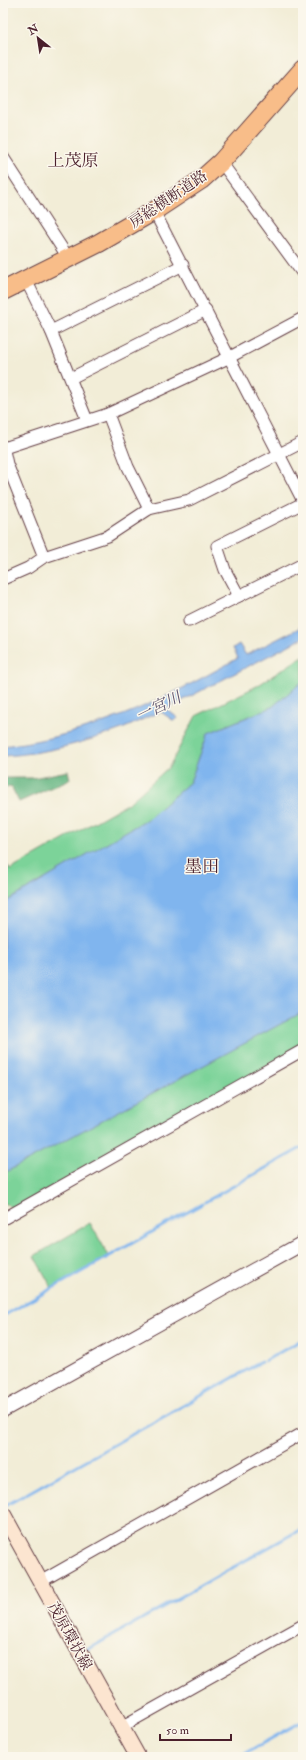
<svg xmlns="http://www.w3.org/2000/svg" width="306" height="1760" font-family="'IM FELL Double Pica','Noto Serif JP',serif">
	<rect width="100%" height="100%" fill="#fbf7ec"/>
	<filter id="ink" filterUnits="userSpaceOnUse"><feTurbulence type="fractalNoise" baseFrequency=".025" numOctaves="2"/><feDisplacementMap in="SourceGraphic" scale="8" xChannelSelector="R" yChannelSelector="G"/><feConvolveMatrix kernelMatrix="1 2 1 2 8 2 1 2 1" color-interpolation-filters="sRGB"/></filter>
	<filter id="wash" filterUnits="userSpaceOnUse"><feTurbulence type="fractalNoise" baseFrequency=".012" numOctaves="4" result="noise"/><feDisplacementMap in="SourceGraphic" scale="16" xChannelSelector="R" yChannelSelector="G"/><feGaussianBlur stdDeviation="0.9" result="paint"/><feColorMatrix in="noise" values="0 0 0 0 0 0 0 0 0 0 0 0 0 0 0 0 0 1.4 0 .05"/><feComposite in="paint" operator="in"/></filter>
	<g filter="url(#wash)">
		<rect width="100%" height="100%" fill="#f2edd7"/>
		<!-- green -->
		<g fill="#7bd399" stroke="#627962">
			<path d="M303,656v391l-290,163 -6,-6 -4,-1v-345l7,12 120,-68 39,-35 27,-51 61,-30z"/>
			<path d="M90,1223l19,33 -57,32 -18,-32z"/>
		</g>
		<!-- forest -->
		<path fill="#64b581" stroke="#576a56" d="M68,771l2,8 -51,23 -8,-16 -8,3v-11h30z"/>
		<!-- water -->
		<g fill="#80b5ee" stroke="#656a8c">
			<path d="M303,626v12l-137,71 12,9 -4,3 -13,-9c-14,4 -26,12 -39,17 -39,14 -78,25 -119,27v-10c86,-10 160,-45 235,-88l-5,-10 6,-4 7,11z"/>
			<path d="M303,681v331l-297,160 -3,-1v-269l1,1 145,-85 41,-36 18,-49 64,-26z"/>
		</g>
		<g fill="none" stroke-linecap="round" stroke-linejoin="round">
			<!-- stream -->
			<g stroke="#80b5ee" stroke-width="3">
				<path d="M205,1202l98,-55"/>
				<path d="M3,1316l199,-112"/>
				<path d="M265,1361l38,-22"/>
				<path d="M3,1507l258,-145"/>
				<path d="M85,1651l218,-123"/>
				<path d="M238,1757l65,-36"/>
			</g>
		</g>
	</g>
	<g filter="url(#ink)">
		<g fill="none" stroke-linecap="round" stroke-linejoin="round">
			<defs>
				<g id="minor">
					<path d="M3,157l66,102"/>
					<path d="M221,162l82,112"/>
					<path d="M154,211l149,290"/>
					<path d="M26,280l25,51 36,89"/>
					<path d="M51,331l132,-66"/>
					<path d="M71,378l135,-68"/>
					<path d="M108,414l20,53 21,42"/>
					<path d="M3,446l4,18 37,93"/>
					<path d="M4,448l104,-34 122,-57 73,-39"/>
					<path d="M3,579l25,-11 16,-11 64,-21 41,-27 40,-9 114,-58"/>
					<path d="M239,596l-14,-26 -8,-24 86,-43"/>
					<path d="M189,621l114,-57"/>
					<path d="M3,1219l300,-169"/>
					<path d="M40,1582l263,-149"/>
					<path d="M121,1727l182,-102"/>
				</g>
				<path id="tertiary" d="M3,1410l300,-167"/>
				<path id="secondary" d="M3,1514l135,243"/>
				<path id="trunk" d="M3,291l96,-48 55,-32 47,-31 20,-18 82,-93"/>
			</defs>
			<!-- minor casing -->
			<use href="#minor" stroke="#633e45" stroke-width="13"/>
			<!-- tertiary casing -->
			<use href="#tertiary" stroke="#633e45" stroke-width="16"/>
			<!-- secondary casing -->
			<use href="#secondary" stroke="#633e45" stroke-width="17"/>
			<!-- trunk casing -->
			<use href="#trunk" stroke="#633e45" stroke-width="20"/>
			<!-- minor -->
			<use href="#minor" stroke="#fff" stroke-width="11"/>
			<!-- tertiary -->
			<use href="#tertiary" stroke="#fff" stroke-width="14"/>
			<!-- secondary -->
			<use href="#secondary" stroke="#fce5d0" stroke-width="15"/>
			<!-- trunk -->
			<use href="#trunk" stroke="#f8bd89" stroke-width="18"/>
		</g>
	</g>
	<g text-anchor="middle" stroke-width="3" stroke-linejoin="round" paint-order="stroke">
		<!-- street labels -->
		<g font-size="15" fill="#4a1f2b" stroke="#fbf7ec">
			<text transform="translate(168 199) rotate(-34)" y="5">房総横断道路</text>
			<text transform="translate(70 1636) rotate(61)" y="5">茂原環状線</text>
		</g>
		<!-- water labels -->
		<g font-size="16" font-style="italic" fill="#5d546f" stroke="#fbf7ec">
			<text transform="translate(158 706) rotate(-26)" y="6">一宮川</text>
		</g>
		<!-- quarter labels -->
		<g font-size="17" fill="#4a1f2b" stroke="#fbf7ec">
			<text x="73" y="166">上茂原</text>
			<text x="202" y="872">墨田</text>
		</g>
	</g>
	<!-- margin -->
	<rect width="306" height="1760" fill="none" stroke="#fbf7ec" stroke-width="16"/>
	<!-- north arrow -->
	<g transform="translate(38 38) rotate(330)" stroke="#fbf7ec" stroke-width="3" paint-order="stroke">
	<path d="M0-3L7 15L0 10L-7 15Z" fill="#4a1f2b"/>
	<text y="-6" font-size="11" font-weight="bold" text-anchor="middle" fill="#4a1f2b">N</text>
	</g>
	<!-- scale -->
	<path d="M160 1734v6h71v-6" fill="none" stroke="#4a1f2b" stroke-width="2"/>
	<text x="166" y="1734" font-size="12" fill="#4a1f2b" stroke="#fbf7ec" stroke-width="3" paint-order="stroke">50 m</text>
</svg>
